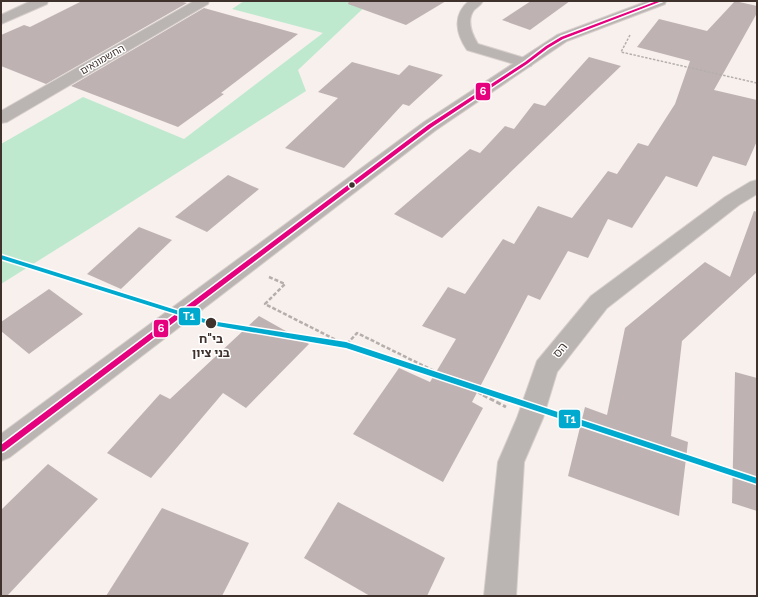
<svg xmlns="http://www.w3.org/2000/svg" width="758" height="597" font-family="Raleway,'Noto Sans Hebrew',sans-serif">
	<rect width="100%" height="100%" fill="#f8f0ed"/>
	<!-- green -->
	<path fill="#bee9cf" d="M244,1h127l-73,69 8,21 -217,138 -88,55v-140l82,-47 101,42 139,-106 -91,-24z"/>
	<!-- building -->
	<g fill="#beb3b2">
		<path d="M82,1h97l8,2 -141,81 -45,-18v-31l23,-10 6,2z"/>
		<path d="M349,1h97l-40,24 -58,-21z"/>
		<path d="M531,1h39l-40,29 -28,-10z"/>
		<path d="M735,1l22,5v7l-43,77 43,10v41l-11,25 -33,-10 -16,31 -31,-11 -34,52 -24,-9 -20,39 -20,-7 -28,49 -12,-5 -56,107 11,6 -40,74 -90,-48 46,-66 31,14 26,-43 -34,-13 26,-39 17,7 38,-55 11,5 24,-38 34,12 36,-47 9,3 21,-31 10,3 27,-42 15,-43 -53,-14 22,-28 48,12z"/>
		<path d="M204,8l94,26 -77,59 3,1 -46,33 -107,-41z"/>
		<path d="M589,57l32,9 -179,172 -48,-24 76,-65 10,4 25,-27 9,3 20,-26 11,3z"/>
		<path d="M352,62l47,13 10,-10 34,10 -34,31 -6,-2 -59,64 -59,-20 53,-50 -20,-6z"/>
		<path d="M228,175l31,14 -52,43 -32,-15z"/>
		<path d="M754,211l3,1v60l-75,69 -11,95 17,6 -9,74 -111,-40 17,-69 22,8 18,-87 80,-66 25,15z"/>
		<path d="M139,227l33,13 -51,49 -34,-15z"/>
		<path d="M49,289l34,25 -54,40 -28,-23v-9z"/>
		<path d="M259,316l50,28 -63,64 -23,-15 -72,85 -44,-25 53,-59 10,5z"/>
		<path d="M735,372l22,6v133l-25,-8z"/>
		<path d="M48,464l50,35 -91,97h-6v-86z"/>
		<path d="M338,502l107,56 -18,38h-57l-66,-38z"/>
		<path d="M162,508l87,35 -27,53h-116z"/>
	</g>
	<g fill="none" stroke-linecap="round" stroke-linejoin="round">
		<defs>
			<g id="minor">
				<path d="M31,1h17l-1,3 -46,20v-9z"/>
				<path d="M194,1h15l-1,3 -201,118 -6,1v-12z"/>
				<path d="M469,1h14c-2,4 -6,6 -9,9 -8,11 -2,24 4,34l53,16 2,3 -2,3 -5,1 -5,-1 -54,-16c-11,-16 -15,-35 2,-49z"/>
				<path d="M757,180v14l-18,11 -132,103 -50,64 -14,46 -19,44 -8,134h-32l14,-134 19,-44 20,-57 54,-65 134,-99 25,-15z"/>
			</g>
			<path id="tertiary" d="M648,1h18l-1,3 -98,37 -131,89 -426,327 -9,4v-27l423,-312 133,-87z"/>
		</defs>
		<!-- minor casing -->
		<use href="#minor" stroke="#d6cecb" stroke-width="2"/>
		<!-- tertiary casing -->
		<use href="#tertiary" stroke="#d6cecb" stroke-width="2"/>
		<!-- path-far2 -->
		<path stroke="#b4afac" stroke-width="1.5" stroke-dasharray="2.5 1.5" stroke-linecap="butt" d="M630,35l-9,17 136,31"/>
		<!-- path-far1 -->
		<path stroke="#b4afac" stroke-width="2.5" stroke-dasharray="4 2" stroke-linecap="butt" d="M269,277l16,7 -20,20 81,41 11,-12 128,63"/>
		<!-- path -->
		<path stroke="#b4afac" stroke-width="3" stroke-dasharray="5 2.5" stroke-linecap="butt" d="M483,395l23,12"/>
		<!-- minor -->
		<use href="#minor" fill="#bab5b2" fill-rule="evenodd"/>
		<!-- tertiary -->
		<use href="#tertiary" fill="#bab5b2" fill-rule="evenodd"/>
		<defs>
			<path id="bus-1" d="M657,1h5l-99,38 -15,9 -21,16 -95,63 -428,324 -3,1v-7l427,-320 97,-63 21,-16 15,-9z"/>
		</defs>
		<!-- bus-1 casing -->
		<use href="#bus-1" stroke="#fff" stroke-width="3"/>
		<!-- bus-1 -->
		<use href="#bus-1" fill="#e5007d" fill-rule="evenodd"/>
		<defs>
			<path id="tram-1" d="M1,255l210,66 135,21 411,136v6l-411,-136 -135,-23 -210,-66z"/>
		</defs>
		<!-- tram-1 casing -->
		<use href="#tram-1" stroke="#fff" stroke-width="3"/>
		<!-- tram-1 -->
		<use href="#tram-1" fill="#00a9ce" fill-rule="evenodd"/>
	</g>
	<!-- markers -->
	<g fill="#3f312c" stroke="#fff" stroke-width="1.5">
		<circle cx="352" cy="185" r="3.5"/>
		<circle cx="211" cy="323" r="6"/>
	</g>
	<g text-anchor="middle" stroke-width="3" stroke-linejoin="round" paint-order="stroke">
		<!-- far-street labels -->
		<g font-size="10" fill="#3f312c" stroke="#fff">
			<text transform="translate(102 59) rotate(-30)" y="4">החשמונאים</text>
		</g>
		<!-- stop labels -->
		<g font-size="12" font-weight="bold" fill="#3f312c" stroke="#fff">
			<text x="211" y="343">בי"ח<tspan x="211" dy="14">בני ציון</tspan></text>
		</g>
		<!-- street labels -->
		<g font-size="12" fill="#3f312c" stroke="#fff">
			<text transform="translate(560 350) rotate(-52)" y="4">הס</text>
		</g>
	</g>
	<g stroke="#fff" stroke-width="1.5">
		<rect x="475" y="82" width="16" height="19" rx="4" fill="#e5007d"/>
		<rect x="178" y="307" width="23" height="19" rx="4" fill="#00a9ce"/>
		<rect x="153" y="319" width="16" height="19" rx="4" fill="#e5007d"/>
		<rect x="558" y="409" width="23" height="20" rx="4" fill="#00a9ce"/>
	</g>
	<g font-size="11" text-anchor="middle" font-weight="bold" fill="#fff">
		<text x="483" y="95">6</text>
		<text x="189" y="320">T1</text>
		<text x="161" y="332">6</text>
		<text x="570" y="423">T1</text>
	</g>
	<!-- border -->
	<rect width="758" height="597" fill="none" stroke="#3f312c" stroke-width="4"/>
</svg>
